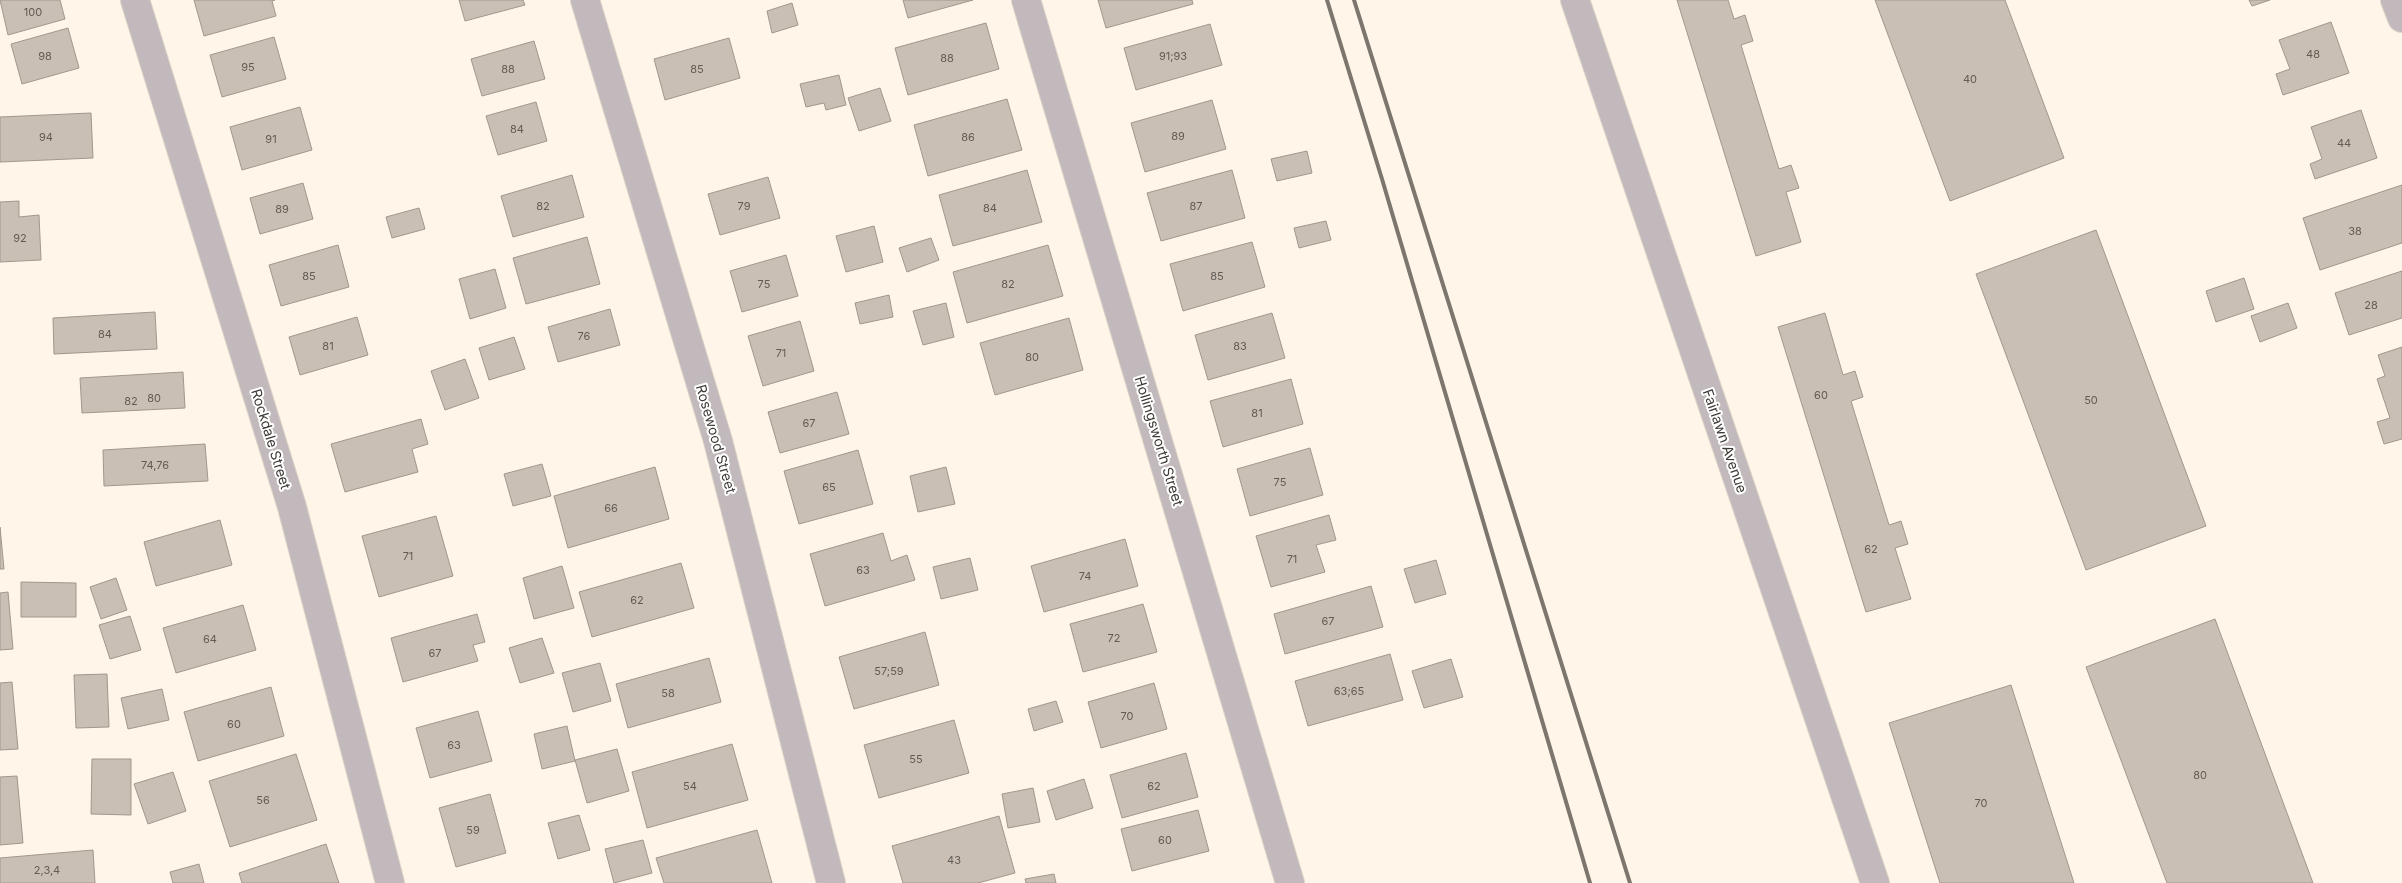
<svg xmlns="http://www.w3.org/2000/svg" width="2402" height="883" font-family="Inter,sans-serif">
	<rect width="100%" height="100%" fill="#fff5e8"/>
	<!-- building -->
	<g fill="#cabfb4" stroke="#a2978d">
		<path d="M0,0h60l5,19 -57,16z"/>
		<path d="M194,0h81l-3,1 4,15 -72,20z"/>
		<path d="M459,0h64l2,5 -60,16z"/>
		<path d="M903,0h70l-65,18z"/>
		<path d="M1098,0h94l1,4 -87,24z"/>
		<path d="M1677,0h51l6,19 11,-4 8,26 -12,4 38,124 12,-4 8,23 -13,4 15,50 -45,14z"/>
		<path d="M1875,0h130l59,158 -114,43z"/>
		<path d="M2249,0h21l-18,6z"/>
		<path d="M792,3l6,22 -26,8 -5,-22z"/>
		<path d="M2331,22l18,51 -66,22 -7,-21 14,-5 -11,-29z"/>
		<path d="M986,23l13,46 -91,26 -13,-47z"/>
		<path d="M1210,24l12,41 -86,25 -12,-42z"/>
		<path d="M68,28l11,40 -57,16 -11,-40z"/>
		<path d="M274,37l12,42 -64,18 -12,-42z"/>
		<path d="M729,38l11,40 -75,22 -11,-41z"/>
		<path d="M534,41l11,38 -63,17 -11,-37z"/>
		<path d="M839,75l7,30 -20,5 -2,-7 -18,4 -6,-23z"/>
		<path d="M880,88l11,33 -32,10 -11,-33z"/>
		<path d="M1007,99l15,51 -94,26 -14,-51z"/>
		<path d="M1212,100l14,49 -81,23 -14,-49z"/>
		<path d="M536,102l11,39 -49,14 -12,-39z"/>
		<path d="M300,107l12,43 -70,20 -12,-43z"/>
		<path d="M2361,110l16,48 -62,21 -5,-15 12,-5 -11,-32z"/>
		<path d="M91,113l2,45 -93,4v-45z"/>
		<path d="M1307,151l5,22 -35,8 -6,-22z"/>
		<path d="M1027,170l15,52 -89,24 -14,-51z"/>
		<path d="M1232,170l13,48 -84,23 -14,-48z"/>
		<path d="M572,175l12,42 -71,20 -12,-41z"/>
		<path d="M768,177l12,41 -60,17 -12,-41z"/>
		<path d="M303,183l10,36 -53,15 -10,-36z"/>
		<path d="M2402,185v58l-82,27 -17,-52z"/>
		<path d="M19,201v16l20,-2 2,45 -41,2v-60z"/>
		<path d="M419,208l6,21 -33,9 -6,-21z"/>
		<path d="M1326,221l5,19 -32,8 -5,-20z"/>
		<path d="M874,226l9,36 -37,10 -10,-36z"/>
		<path d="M2096,230l110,296 -120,44 -110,-296z"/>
		<path d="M587,237l13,47 -74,20 -13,-46z"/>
		<path d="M931,238l8,22 -32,12 -8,-24z"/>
		<path d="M1252,242l13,45 -82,24 -13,-47z"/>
		<path d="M338,245l11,42 -68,19 -12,-41z"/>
		<path d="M1048,245l15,51 -96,27 -14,-51z"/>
		<path d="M786,255l12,41 -56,16 -12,-41z"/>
		<path d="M495,269l11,39 -36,11 -11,-40z"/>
		<path d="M2402,271v47l-53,17 -14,-42z"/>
		<path d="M2244,278l10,31 -38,13 -10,-31z"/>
		<path d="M889,295l4,22 -33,7 -5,-21z"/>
		<path d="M946,303l8,34 -31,8 -10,-34z"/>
		<path d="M2288,303l9,25 -37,14 -9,-26z"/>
		<path d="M610,309l10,36 -62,17 -10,-35z"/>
		<path d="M155,312l2,37 -103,5 -1,-36z"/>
		<path d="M1272,313l13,45 -77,22 -13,-45z"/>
		<path d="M1825,313l18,62 12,-4 8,26 -12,4 38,124 12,-4 7,23 -13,4 16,51 -45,13 -88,-285z"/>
		<path d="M357,317l11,38 -68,20 -11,-38z"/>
		<path d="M1069,318l14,52 -88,25 -15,-52z"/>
		<path d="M800,321l14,50 -51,15 -15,-50z"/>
		<path d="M514,337l11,32 -36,11 -10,-32z"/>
		<path d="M2402,347v92l-18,5 -7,-22 13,-4 -13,-39 8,-3 -7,-21z"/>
		<path d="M465,359l14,39 -34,12 -14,-39z"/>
		<path d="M183,372l2,36 -103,5 -2,-35z"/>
		<path d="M1291,379l12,45 -80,23 -13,-46z"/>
		<path d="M837,392l12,42 -69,19 -12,-41z"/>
		<path d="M421,419l7,25 -16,5 6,23 -73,20 -14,-48z"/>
		<path d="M205,444l3,37 -104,5 -1,-36z"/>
		<path d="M1310,448l13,47 -73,21 -13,-47z"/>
		<path d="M858,450l15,54 -74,20 -15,-53z"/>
		<path d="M542,464l9,32 -38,10 -9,-32z"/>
		<path d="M655,467l14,52 -101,29 -14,-52z"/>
		<path d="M946,467l9,37 -37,8 -8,-36z"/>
		<path d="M1329,515l7,25 -20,5 9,27 -54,15 -15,-51z"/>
		<path d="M436,516l17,60 -74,21 -17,-61z"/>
		<path d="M220,520l12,45 -76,21 -12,-44z"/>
		<path d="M0,527l4,42h-4z"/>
		<path d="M883,533l8,28 16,-6 8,25 -90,26 -15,-52z"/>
		<path d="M1125,539l13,47 -94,26 -13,-46z"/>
		<path d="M970,558l8,32 -37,9 -8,-32z"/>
		<path d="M1436,560l10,34 -31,9 -11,-34z"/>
		<path d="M681,563l13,45 -102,29 -13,-45z"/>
		<path d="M562,566l12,42 -40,11 -11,-41z"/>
		<path d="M116,578l11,32 -26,9 -11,-32z"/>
		<path d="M21,582l55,1v34h-55z"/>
		<path d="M1371,586l12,41 -98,27 -11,-40z"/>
		<path d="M8,592l5,57 -13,1v-57z"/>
		<path d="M1143,604l14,48 -74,20 -13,-48z"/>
		<path d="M243,605l13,45 -80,23 -13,-45z"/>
		<path d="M477,614l8,28 -12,3 5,16 -75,21 -12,-44z"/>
		<path d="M130,616l11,34 -31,9 -11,-34z"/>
		<path d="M2215,619l98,264h-146l-81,-216z"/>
		<path d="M925,632l14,53 -85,24 -15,-52z"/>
		<path d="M542,638l12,35 -34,10 -11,-35z"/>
		<path d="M1390,654l13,46 -95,26 -13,-45z"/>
		<path d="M709,658l12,44 -93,26 -12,-44z"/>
		<path d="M1451,659l12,38 -39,11 -12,-37z"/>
		<path d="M600,663l11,38 -38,11 -11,-39z"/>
		<path d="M107,674l2,53 -33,1 -2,-53z"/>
		<path d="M12,682l6,67 -18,1v-67z"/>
		<path d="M1154,683l13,46 -66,19 -13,-46z"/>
		<path d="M2011,685l63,198h-134l-51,-160z"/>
		<path d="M271,687l13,49 -86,25 -14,-49z"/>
		<path d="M162,689l7,31 -41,9 -7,-31z"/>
		<path d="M1056,701l7,21 -29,9 -6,-22z"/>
		<path d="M478,711l14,50 -62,17 -14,-50z"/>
		<path d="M954,720l15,53 -90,25 -15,-53z"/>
		<path d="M567,726l8,35 -33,8 -8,-35z"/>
		<path d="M732,744l16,56 -101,28 -15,-56z"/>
		<path d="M617,749l12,42 -42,12 -12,-43z"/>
		<path d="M1186,753l12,44 -76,21 -12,-43z"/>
		<path d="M296,754l21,66 -87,27 -21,-66z"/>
		<path d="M92,759h39v56l-40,-1z"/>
		<path d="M173,772l13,39 -38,13 -14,-40z"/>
		<path d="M17,776l6,67 -23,2v-68z"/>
		<path d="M1084,779l9,29 -37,12 -9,-29z"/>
		<path d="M1033,788l7,34 -32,6 -6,-34z"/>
		<path d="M490,794l16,59 -50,14 -17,-59z"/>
		<path d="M1198,810l11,41 -77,20 -11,-42z"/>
		<path d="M579,815l11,35 -32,9 -10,-36z"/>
		<path d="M999,816l16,57 -37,10h-75l-11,-37z"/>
		<path d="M757,830l15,53h-108l-8,-25z"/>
		<path d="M643,840l9,33 -38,10 -9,-34z"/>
		<path d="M326,844l13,39h-97l-3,-10z"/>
		<path d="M93,850l2,33h-95v-25z"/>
		<path d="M199,864l5,19h-31l-3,-11z"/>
		<path d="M1054,874l2,9h-30l-1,-4z"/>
	</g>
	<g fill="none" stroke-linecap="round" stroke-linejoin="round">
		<defs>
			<g id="minor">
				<path d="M135,0l157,507 98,376"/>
				<path d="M585,0l133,441 113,442"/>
				<path d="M1026,0l264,883"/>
				<path d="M1575,0l300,883"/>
				<path d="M2395,0l7,18"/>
			</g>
		</defs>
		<!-- minor casing -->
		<use href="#minor" stroke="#dcd3c8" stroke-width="30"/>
		<!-- minor -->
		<use href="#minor" stroke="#c1b9bb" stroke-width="28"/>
		<!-- rail -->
		<g stroke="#7c766f" stroke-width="4">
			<path d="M1327,0l55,179 208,704"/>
			<path d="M1354,0l276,883"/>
		</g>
	</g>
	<g text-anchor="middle" stroke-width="4" stroke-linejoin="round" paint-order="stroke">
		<!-- number labels -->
		<g font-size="11" fill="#605b55">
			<text x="33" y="16">100</text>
			<text x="2313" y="58">48</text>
			<text x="45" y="60">98</text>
			<text x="1173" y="60">91;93</text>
			<text x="947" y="62">88</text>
			<text x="248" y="71">95</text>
			<text x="508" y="73">88</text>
			<text x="697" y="73">85</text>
			<text x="1970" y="83">40</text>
			<text x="517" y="133">84</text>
			<text x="1178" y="140">89</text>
			<text x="46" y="141">94</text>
			<text x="968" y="141">86</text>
			<text x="271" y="143">91</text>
			<text x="2344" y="147">44</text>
			<text x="543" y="210">82</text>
			<text x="744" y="210">79</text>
			<text x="1196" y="210">87</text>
			<text x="990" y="212">84</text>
			<text x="282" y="213">89</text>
			<text x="2355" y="235">38</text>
			<text x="20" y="242">92</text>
			<text x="309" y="280">85</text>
			<text x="1217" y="280">85</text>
			<text x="764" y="288">75</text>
			<text x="1008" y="288">82</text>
			<text x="2371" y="309">28</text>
			<text x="105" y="338">84</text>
			<text x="584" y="340">76</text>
			<text x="328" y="350">81</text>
			<text x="1240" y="350">83</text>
			<text x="781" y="357">71</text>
			<text x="1032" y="361">80</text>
			<text x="1821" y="399">60</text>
			<text x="154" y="402">80</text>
			<text x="2091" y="404">50</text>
			<text x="131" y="405">82</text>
			<text x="1257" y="417">81</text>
			<text x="809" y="427">67</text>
			<text x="155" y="469">74,76</text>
			<text x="1280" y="486">75</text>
			<text x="829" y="491">65</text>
			<text x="611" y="512">66</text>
			<text x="1871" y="553">62</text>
			<text x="408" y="560">71</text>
			<text x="1292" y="563">71</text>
			<text x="863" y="574">63</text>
			<text x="1085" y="580">74</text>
			<text x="637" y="604">62</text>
			<text x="1328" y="625">67</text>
			<text x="1114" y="642">72</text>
			<text x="210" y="643">64</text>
			<text x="435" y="657">67</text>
			<text x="889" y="675">57;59</text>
			<text x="1349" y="695">63;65</text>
			<text x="668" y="697">58</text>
			<text x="1127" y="720">70</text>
			<text x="234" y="728">60</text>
			<text x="454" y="749">63</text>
			<text x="916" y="763">55</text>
			<text x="2200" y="779">80</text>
			<text x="690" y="790">54</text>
			<text x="1154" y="790">62</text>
			<text x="263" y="804">56</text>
			<text x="1981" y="807">70</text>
			<text x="473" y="834">59</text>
			<text x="1165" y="844">60</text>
			<text x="954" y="864">43</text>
			<text x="47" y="874">2,3,4</text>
		</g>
		<!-- street labels -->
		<g font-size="14" fill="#3d3a35" stroke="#fff">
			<text transform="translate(271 439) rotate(73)" y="5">Rockdale Street</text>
			<text transform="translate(716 439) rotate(74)" y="5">Rosewood Street</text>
			<text transform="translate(1159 441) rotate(73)" y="5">Hollingsworth Street</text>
			<text transform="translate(1725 441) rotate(71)" y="5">Fairlawn Avenue</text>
		</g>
	</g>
</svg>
